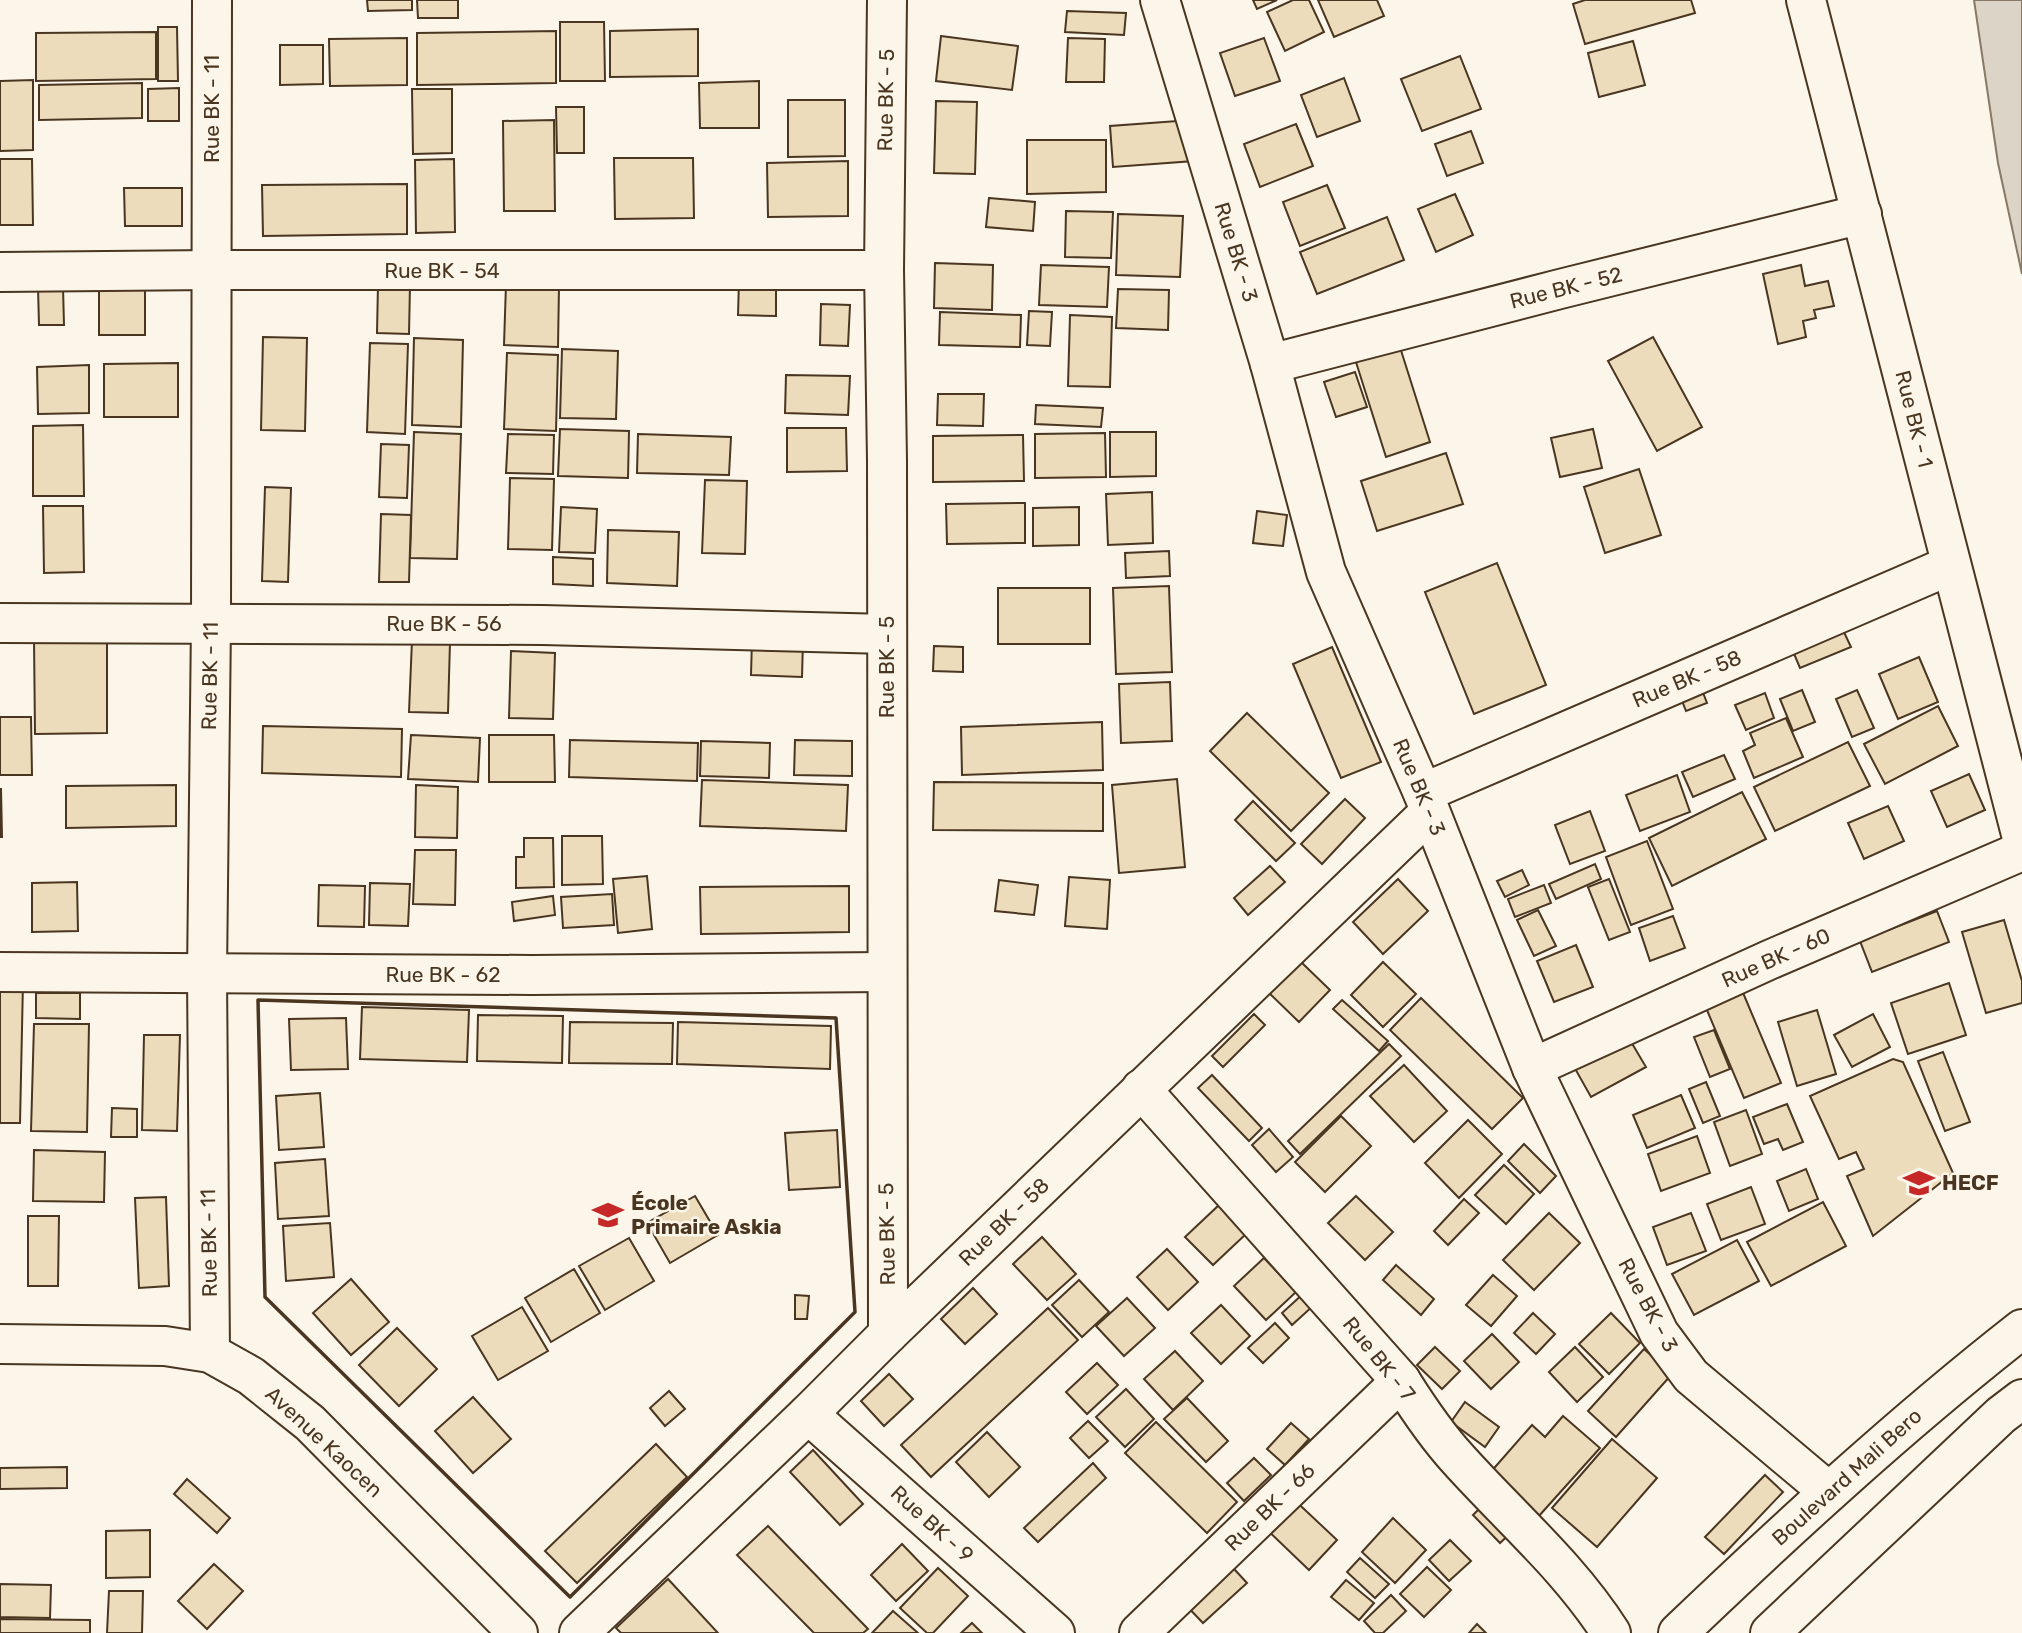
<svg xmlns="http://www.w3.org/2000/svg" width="2022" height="1633" font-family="Rubik,sans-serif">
	<rect width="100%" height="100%" fill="#fbf6e9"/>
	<!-- water -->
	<path fill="#dcd4c6" stroke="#887966" stroke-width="2" d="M1974,0h48v274l-24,-111z"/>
	<!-- building -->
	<g fill="#ecdcbc" stroke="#4a3520" stroke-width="2">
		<path d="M367,0h45v10l-44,1z"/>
		<path d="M417,0h41v18h-40z"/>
		<path d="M1253,0h24l-20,9z"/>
		<path d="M1293,0h16l15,32 -39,19 -18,-39z"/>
		<path d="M1318,0h59l7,16 -50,21z"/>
		<path d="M1585,0h106l4,13 -110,31 -12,-40z"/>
		<path d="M1067,11l59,2 -2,22 -59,-3z"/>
		<path d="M560,22h44l1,59h-45z"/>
		<path d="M158,27h19l1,54h-20z"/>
		<path d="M698,29v47l-88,1v-46z"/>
		<path d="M556,31v52l-139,2v-52z"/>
		<path d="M156,32v47l-120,2v-48z"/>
		<path d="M941,36l77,10 -6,44 -76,-9z"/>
		<path d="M407,38v47l-77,1 -1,-47z"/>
		<path d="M1068,38l37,1 -1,43h-38z"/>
		<path d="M1264,38l16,43 -45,15 -15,-43z"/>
		<path d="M1633,41l12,44 -46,12 -11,-44z"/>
		<path d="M280,45h43v39l-43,1z"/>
		<path d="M1460,56l21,53 -59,22 -21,-52z"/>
		<path d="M1344,78l16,43 -43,16 -16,-42z"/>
		<path d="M33,80v70l-33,1v-70z"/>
		<path d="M759,81v47h-59l-1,-45z"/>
		<path d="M142,83v35l-103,2v-35z"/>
		<path d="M179,88v33h-31v-32z"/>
		<path d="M412,89h40v64l-39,1z"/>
		<path d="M788,100h57v56l-57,1z"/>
		<path d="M936,101l41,1 -2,72 -41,-1z"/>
		<path d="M556,107h28v46h-27z"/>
		<path d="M554,120l1,91h-51l-1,-90z"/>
		<path d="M1191,120l3,41 -81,6 -3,-41z"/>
		<path d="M1296,124l17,42 -53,21 -16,-43z"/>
		<path d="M1471,131l12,32 -36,13 -12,-32z"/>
		<path d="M1027,140h79v52l-79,2z"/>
		<path d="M614,158h79l1,60 -79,1z"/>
		<path d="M0,159h32l1,66h-33z"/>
		<path d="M454,159l1,73 -39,1 -1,-73z"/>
		<path d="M848,161v55l-80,1 -1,-54z"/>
		<path d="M407,184v50l-144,2 -1,-51z"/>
		<path d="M1327,185l18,43 -45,18 -17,-44z"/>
		<path d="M124,188h58v38h-57z"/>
		<path d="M1455,194l18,41 -37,17 -18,-43z"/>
		<path d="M989,198l46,4 -2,29 -47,-4z"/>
		<path d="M1066,211l47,1 -2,46 -46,-1z"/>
		<path d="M1118,214l65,2 -3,61 -64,-2z"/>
		<path d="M1387,217l17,43 -87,34 -17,-42z"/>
		<path d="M935,263l58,2 -1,45 -58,-2z"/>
		<path d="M1041,265l68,2 -2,40 -68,-2z"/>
		<path d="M1801,265l4,21 23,-5 6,25 -20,4 2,8 -13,3 3,16 -28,7 -15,-70z"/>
		<path d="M739,281l37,1v34l-38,-1z"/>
		<path d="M378,284l32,1 -1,49 -32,-1z"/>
		<path d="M506,284l53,2 -1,61 -54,-2z"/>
		<rect x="99" y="286" width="46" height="49"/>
		<path d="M38,287h25l1,38h-25z"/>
		<path d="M1118,289l51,1 -1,40 -52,-2z"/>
		<path d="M821,304l29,1 -2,41 -28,-1z"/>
		<path d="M1029,311l23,1 -2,34 -23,-1z"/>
		<path d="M940,312l81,3 -1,32 -81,-2z"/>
		<path d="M1070,315l42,2 -2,70 -42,-1z"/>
		<path d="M263,337l44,1 -2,93 -44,-1z"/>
		<path d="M1653,337l49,90 -45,24 -49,-90z"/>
		<path d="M414,338l49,2 -2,87 -49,-2z"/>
		<path d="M370,343l38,1 -3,90 -38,-2z"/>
		<path d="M1399,344l31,98 -44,15 -31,-98z"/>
		<path d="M562,349l56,2 -2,68 -56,-1z"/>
		<path d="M507,353l51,2 -2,76 -52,-2z"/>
		<path d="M178,363v54h-74v-53z"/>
		<path d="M89,365v48l-51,1 -1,-47z"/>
		<path d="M1355,372l12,35 -31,10 -12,-35z"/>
		<path d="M786,375l64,1 -2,39 -63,-2z"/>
		<path d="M938,394h46l-1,32 -46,-1z"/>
		<path d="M1036,405l67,3 -2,19 -66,-3z"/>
		<path d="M83,425l1,71h-51v-70z"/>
		<path d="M787,428h59l1,43 -60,1z"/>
		<path d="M560,429l69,2 -1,47 -70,-2z"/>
		<path d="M1593,429l9,39 -42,9 -9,-39z"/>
		<path d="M414,432l47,2 -4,125 -47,-1z"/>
		<path d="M1110,432h46v44l-46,1z"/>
		<path d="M1105,433l1,44 -71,1v-44z"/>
		<path d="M508,434l46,1 -1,39 -47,-1z"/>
		<path d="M638,434l93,3 -2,38 -92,-2z"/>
		<path d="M1023,435l1,46 -91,1v-46z"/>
		<path d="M381,444l28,1 -2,53 -28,-1z"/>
		<path d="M1446,453l17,51 -86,27 -16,-50z"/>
		<path d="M1639,469l22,66 -56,18 -21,-66z"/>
		<path d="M510,478l44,1 -2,71 -44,-1z"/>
		<path d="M705,480l42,1 -2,73 -43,-1z"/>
		<path d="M265,487l26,1 -3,94 -26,-1z"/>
		<path d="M1152,492l1,51 -45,2 -2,-51z"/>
		<path d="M1025,503v40l-78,1 -1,-40z"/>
		<path d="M43,506h40l1,66 -40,1z"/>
		<path d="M561,507l36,2 -2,44 -36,-1z"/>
		<path d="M1079,507v38l-46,1v-38z"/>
		<path d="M1257,511l30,4 -4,31 -30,-3z"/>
		<path d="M381,514l30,1 -2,67h-30z"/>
		<path d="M608,530l71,2 -2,54 -70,-3z"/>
		<path d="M1169,551l1,25 -44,2 -1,-25z"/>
		<path d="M553,557l40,2v27l-40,-2z"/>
		<path d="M1497,563l49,122 -72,29 -49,-122z"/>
		<path d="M1169,586l3,86 -56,2 -3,-86z"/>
		<rect x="998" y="588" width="92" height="56"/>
		<path d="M1842,628l9,19 -51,21 -8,-19z"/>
		<path d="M34,639h73v94l-72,1z"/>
		<path d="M752,639l51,2 -1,36 -51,-2z"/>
		<path d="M412,640l38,2 -2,71 -39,-1z"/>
		<path d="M934,646l29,1v25l-30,-1z"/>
		<path d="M1332,647l49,115 -40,16 -48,-114z"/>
		<path d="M511,651l44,2 -2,66 -44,-1z"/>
		<path d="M1919,657l19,45 -40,17 -19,-45z"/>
		<path d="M1170,682l2,59 -51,2 -2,-59z"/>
		<path d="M1700,685l7,18 -21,8 -7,-18z"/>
		<path d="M1802,690l13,32 -22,9 -13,-32z"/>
		<path d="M1857,690l17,38 -22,9 -16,-38z"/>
		<path d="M1765,693l9,25 -28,12 -11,-25z"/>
		<path d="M1938,706l20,40 -73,38 -21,-40z"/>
		<path d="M1247,713l82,80 -38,38 -81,-80z"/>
		<path d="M0,717h31l1,58h-32z"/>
		<path d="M1786,718l17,39 -49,21 -11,-27 12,-6 -5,-12z"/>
		<path d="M1102,722l1,48 -141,5 -1,-48z"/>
		<path d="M263,726l139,3 -1,48 -139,-4z"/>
		<path d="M411,735l69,3 -2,44 -70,-3z"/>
		<path d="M489,735h65l1,47h-66z"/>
		<path d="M570,740l128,3 -1,38 -128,-4z"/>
		<path d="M795,740l57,1v35l-58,-1z"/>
		<path d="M701,741l69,2 -1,35 -69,-2z"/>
		<path d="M1848,742l22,44 -95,45 -21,-44z"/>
		<path d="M1724,755l11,24 -42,18 -11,-25z"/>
		<path d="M1969,774l16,36 -38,17 -16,-36z"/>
		<path d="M1677,775l13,37 -50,19 -14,-36z"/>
		<path d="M1177,779l8,88 -66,6 -7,-88z"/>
		<path d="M702,780l146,5 -2,46 -146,-5z"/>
		<path d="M934,782l169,1v48l-170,-1z"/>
		<path d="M176,785v41l-110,2v-42z"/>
		<path d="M416,785l42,2 -1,51 -42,-1z"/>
		<path d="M0,789h1l1,48h-2z"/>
		<path d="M1742,792l24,47 -94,47 -23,-48z"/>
		<path d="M1345,799l20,19 -43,46 -21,-20z"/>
		<path d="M1253,801l42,42 -19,18 -41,-41z"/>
		<path d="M1888,806l16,35 -40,18 -16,-36z"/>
		<path d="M1590,811l15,40 -35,13 -15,-39z"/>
		<path d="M562,836h40l1,48 -41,1z"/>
		<path d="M524,838h29l1,49 -38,1v-31h8z"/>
		<path d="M1647,841l26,68 -42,16 -25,-68z"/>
		<path d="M415,850h41l-1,55 -42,-1z"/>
		<path d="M1595,864l6,15 -45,20 -7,-15z"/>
		<path d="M1270,866l15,16 -37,33 -14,-17z"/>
		<path d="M1522,870l7,15 -24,12 -8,-16z"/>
		<path d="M647,876l5,53 -34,4 -5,-54z"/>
		<path d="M1069,877l41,3 -3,49 -42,-3z"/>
		<path d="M1398,879l30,32 -45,43 -30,-32z"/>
		<path d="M1609,879l21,53 -21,8 -21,-53z"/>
		<path d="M999,880l39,5 -4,30 -39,-4z"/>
		<path d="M77,882l1,49 -46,1v-49z"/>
		<path d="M370,883l40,1 -2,42 -39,-1z"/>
		<path d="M319,885l46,1 -1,41 -46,-1z"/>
		<path d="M1544,885l7,18 -36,14 -7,-18z"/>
		<path d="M849,886v46l-148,2 -1,-47z"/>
		<path d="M612,894l2,31 -51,3 -2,-31z"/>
		<path d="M553,896l2,19 -41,6 -2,-19z"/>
		<path d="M1538,910l18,36 -22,10 -17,-36z"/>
		<path d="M1937,911l12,31 -77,30 -12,-31z"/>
		<path d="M1673,916l12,32 -35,13 -11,-33z"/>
		<path d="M2004,920l18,61v22l-36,10 -24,-81z"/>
		<path d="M1576,945l17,42 -39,15 -17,-41z"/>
		<path d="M1300,961l30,29 -31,32 -30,-29z"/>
		<path d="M1383,962l33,32 -33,33 -32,-32z"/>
		<path d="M0,981l23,1 -3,141h-20z"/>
		<path d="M1949,983l17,52 -58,19 -17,-51z"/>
		<path d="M1741,988l40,95 -37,15 -40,-95z"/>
		<path d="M36,993h44v26l-44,-1z"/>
		<path d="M1421,998l102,100 -31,31 -102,-99z"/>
		<path d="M1342,1000l46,41 -9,10 -46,-42z"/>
		<path d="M362,1007l107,3 -2,52 -107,-3z"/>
		<path d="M1817,1010l19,64 -39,12 -19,-64z"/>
		<path d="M1254,1014l11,11 -42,42 -11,-11z"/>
		<path d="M1873,1014l17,33 -38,20 -18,-32z"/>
		<path d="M478,1015l85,1 -1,47 -85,-2z"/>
		<path d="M346,1018l2,51 -57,1 -2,-51z"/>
		<path d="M570,1022l103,1 -1,41 -103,-1z"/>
		<path d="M678,1022l153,4 -1,43 -153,-5z"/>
		<path d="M34,1024h55l-2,108 -56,-1z"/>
		<path d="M1714,1030l16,39 -20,8 -16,-40z"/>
		<path d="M144,1035h36l-3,96 -35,-1z"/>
		<path d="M1627,1035l19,32 -55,30 -18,-32z"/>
		<path d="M1389,1044l12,12 -101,98 -12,-13z"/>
		<path d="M1943,1052l27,70 -25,9 -27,-70z"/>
		<path d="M1893,1059l10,3 50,111 -80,63 -26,-60 17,-7 -8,-17 -17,7 -29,-63z"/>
		<path d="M1404,1065l43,46 -33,31 -44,-46z"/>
		<path d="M1212,1075l50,53 -13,13 -51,-53z"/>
		<path d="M1706,1082l14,34 -17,7 -14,-34z"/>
		<path d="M320,1093l4,54 -45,3 -3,-54z"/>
		<path d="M1681,1095l14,33 -48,20 -14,-33z"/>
		<path d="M1787,1104l16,38 -20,8 -5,-11 -14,5 -11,-27z"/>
		<path d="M112,1108l25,1v28h-26z"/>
		<path d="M1746,1110l16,44 -32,12 -16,-44z"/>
		<path d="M1341,1116l30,30 -46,46 -30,-30z"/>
		<path d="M1468,1120l34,34 -43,44 -34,-35z"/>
		<path d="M1269,1129l24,28 -17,15 -24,-27z"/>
		<path d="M837,1130l3,57 -51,3 -4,-57z"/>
		<path d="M1697,1136l13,37 -49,18 -13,-37z"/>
		<path d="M1524,1144l32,32 -16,17 -32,-32z"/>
		<path d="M34,1150l71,2 -1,50 -71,-1z"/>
		<path d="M325,1159l4,57 -51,3 -3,-56z"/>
		<path d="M1504,1165l30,29 -28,30 -31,-29z"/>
		<path d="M1806,1169l12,30 -29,12 -12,-30z"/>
		<path d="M1751,1187l14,37 -44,16 -14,-36z"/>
		<path d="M695,1196l23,39 -48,28 -23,-40z"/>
		<path d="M1356,1196l37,36 -28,28 -37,-37z"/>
		<path d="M166,1197l3,89 -30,2 -4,-90z"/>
		<path d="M1464,1199l15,14 -31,32 -14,-14z"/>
		<path d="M1823,1202l23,44 -75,40 -24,-44z"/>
		<path d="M1219,1205l27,29 -33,31 -28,-28z"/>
		<path d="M1549,1213l31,30 -46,47 -31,-30z"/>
		<path d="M1691,1213l15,38 -39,14 -14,-38z"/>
		<path d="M28,1216h31l-1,70h-30z"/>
		<path d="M330,1223l4,54 -48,4 -3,-55z"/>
		<path d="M1042,1237l34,37 -29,26 -34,-36z"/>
		<path d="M629,1238l25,43 -49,29 -26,-44z"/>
		<path d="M1737,1240l22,41 -65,34 -22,-41z"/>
		<path d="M1167,1249l31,33 -30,28 -31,-33z"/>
		<path d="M1264,1258l32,34 -30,28 -32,-34z"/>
		<path d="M1396,1265l38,34 -13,16 -38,-35z"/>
		<path d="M574,1269l26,44 -49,29 -26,-44z"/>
		<path d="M1493,1275l24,21 -26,30 -25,-21z"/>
		<path d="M351,1279l38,43 -38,33 -38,-42z"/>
		<path d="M1079,1280l30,32 -27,25 -30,-32z"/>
		<path d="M973,1288l24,26 -32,30 -24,-25z"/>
		<path d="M1303,1294l11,11 -22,20 -10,-12z"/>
		<path d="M795,1295l14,1 -2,23h-12z"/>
		<path d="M1127,1298l28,30 -31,28 -28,-30z"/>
		<path d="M1221,1305l29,31 -29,28 -30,-31z"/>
		<path d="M522,1307l26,44 -50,29 -26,-44z"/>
		<path d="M1048,1308l30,32 -147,137 -30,-32z"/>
		<path d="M1533,1313l22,21 -19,20 -22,-21z"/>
		<path d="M1611,1313l29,30 -31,31 -30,-30z"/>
		<path d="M1275,1323l14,15 -26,25 -15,-15z"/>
		<path d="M397,1328l40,41 -38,37 -40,-41z"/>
		<path d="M1492,1334l27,28 -28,27 -27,-28z"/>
		<path d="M1435,1347l25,24 -18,18 -25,-24z"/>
		<path d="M1575,1347l28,30 -26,25 -28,-30z"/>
		<path d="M1644,1349l28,25 -56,63 -28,-26z"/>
		<path d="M1175,1351l28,30 -30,29 -29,-31z"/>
		<path d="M1097,1363l21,22 -31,29 -21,-22z"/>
		<path d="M889,1374l24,25 -29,27 -23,-25z"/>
		<path d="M1126,1389l28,30 -29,28 -29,-30z"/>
		<path d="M669,1391l16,18 -20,17 -15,-18z"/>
		<path d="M473,1397l38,42 -38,34 -38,-42z"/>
		<path d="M1187,1398l41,43 -22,21 -42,-43z"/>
		<path d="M1465,1402l34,25 -14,20 -34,-25z"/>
		<path d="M1563,1416l37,32 -62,69 -49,-43 43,-49 13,12z"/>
		<path d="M1088,1421l20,20 -19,17 -19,-20z"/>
		<path d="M1156,1422l81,80 -30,31 -82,-80z"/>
		<path d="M1291,1423l18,16 -24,26 -18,-16z"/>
		<path d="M987,1432l33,35 -31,30 -33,-35z"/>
		<path d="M1612,1439l45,39 -60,69 -45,-39z"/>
		<path d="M656,1444l31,33 -110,106 -32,-32z"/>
		<path d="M813,1450l50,54 -23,21 -50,-53z"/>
		<path d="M1254,1458l17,17 -27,26 -17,-18z"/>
		<path d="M1093,1463l13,15 -68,64 -14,-14z"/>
		<path d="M67,1467v21l-67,1v-21z"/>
		<path d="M1765,1475l18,17 -59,62 -19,-17z"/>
		<path d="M187,1479l43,39 -13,15 -43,-39z"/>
		<path d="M1287,1493l50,47 -28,30 -49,-47z"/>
		<path d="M1488,1500l27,29 -15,14 -27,-28z"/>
		<path d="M1393,1518l33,32 -31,33 -33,-31z"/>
		<path d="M768,1526l100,103 -5,4h-49l-77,-78z"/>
		<path d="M150,1530v47l-44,1v-47z"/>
		<path d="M1450,1540l21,21 -22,20 -20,-21z"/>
		<path d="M902,1544l26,27 -32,30 -25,-26z"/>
		<path d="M1224,1558l23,25 -44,40 -22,-23z"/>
		<path d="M1360,1558l29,26 -14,14 -28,-26z"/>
		<path d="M214,1564l29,27 -36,38 -29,-28z"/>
		<path d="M1427,1567l24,23 -27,27 -24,-23z"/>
		<path d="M938,1568l30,28 -35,37h-6l-27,-25z"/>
		<path d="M668,1579l50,54h-97l-5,-5z"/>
		<path d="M1346,1580l28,23 -15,17 -28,-23z"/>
		<path d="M0,1584l51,1 -1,33 -50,-1z"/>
		<path d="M109,1591h34l-1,42h-35z"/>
		<path d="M1391,1595l15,16 -23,22h-8l-11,-12z"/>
		<path d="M893,1611l25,22h-46z"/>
		<path d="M0,1619l90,1v13h-90z"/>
		<path d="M972,1623l10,10h-21z"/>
		<path d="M1477,1624l9,9h-17z"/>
	</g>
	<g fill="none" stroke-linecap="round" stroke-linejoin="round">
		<defs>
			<g id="minor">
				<path d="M887,0l-3,270 3,191 1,873"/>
				<path d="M1160,0l110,364 56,208 97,221 109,275 127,265 32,43 138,116"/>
				<path d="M1806,0l216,838"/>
				<path d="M0,272l212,-2h672"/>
				<path d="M1270,364l290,-75 302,-75"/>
				<path d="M0,623l543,2 344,9"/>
				<path d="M1423,793l528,-228"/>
				<path d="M0,972l532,3 354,-3"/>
				<path d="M1532,1068l237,-108 253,-109"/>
				<path d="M1141,1089l260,292c17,27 35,54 57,78 52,58 111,108 153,174"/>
				<path d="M0,1344l165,2 45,7 41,23 59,47 208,210"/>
				<path d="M210,1353l-3,-379 4,-352 1,-622"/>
				<path d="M808,1414l247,219"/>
				<path d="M579,1633l229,-219 80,-80 542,-522"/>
				<path d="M1139,1633l262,-252"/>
			</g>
			<g id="major">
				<path d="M1678,1633c111,-106 224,-210 344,-304"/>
				<path d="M1770,1633l231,-218 21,-16"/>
			</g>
		</defs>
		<!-- minor casing -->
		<use href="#minor" stroke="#4a3520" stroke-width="42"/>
		<!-- major casing -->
		<use href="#major" stroke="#4a3520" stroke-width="42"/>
		<!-- minor -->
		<use href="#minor" stroke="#fbf6e9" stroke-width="38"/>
		<!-- major -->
		<use href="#major" stroke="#fbf6e9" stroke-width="38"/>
		<!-- wall -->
		<path stroke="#4a3520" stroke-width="3.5" d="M258,1000l578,18 19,294 -285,285 -305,-300z"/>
	</g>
	<!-- icons -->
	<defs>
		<symbol id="university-bare" viewBox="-9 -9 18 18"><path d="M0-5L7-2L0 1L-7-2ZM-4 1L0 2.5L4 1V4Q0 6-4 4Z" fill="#c62828" stroke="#fbf6e9" stroke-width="2.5" paint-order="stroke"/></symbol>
		<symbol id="school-bare" viewBox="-9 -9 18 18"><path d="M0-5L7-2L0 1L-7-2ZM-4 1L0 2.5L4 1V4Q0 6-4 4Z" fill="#c62828" stroke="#fbf6e9" stroke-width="2.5" paint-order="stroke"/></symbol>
	</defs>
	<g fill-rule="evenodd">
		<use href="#university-bare" x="1897" y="1161" width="44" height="44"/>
		<use href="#school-bare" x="586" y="1193" width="44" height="44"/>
	</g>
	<g text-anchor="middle" stroke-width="5" stroke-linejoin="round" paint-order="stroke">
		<!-- street labels -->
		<g font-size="21" fill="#4a3520" stroke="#fbf6e9">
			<text transform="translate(886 100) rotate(-89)" y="7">Rue BK - 5</text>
			<text transform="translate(212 109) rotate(-90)" y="7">Rue BK - 11</text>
			<text transform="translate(1236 252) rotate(73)" y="7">Rue BK - 3</text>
			<text x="442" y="278">Rue BK - 54</text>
			<text transform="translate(1566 288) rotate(-14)" y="7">Rue BK - 52</text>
			<text transform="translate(1914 419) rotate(76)" y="7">Rue BK - 1</text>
			<text x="444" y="631">Rue BK - 56</text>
			<text transform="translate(887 667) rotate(-90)" y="7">Rue BK - 5</text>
			<text transform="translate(210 676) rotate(-89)" y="7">Rue BK - 11</text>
			<text transform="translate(1687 679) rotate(-23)" y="7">Rue BK - 58</text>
			<text transform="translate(1419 787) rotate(67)" y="7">Rue BK - 3</text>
			<text transform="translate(1776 958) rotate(-24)" y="7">Rue BK - 60</text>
			<text x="443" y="982">Rue BK - 62</text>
			<text transform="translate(1004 1222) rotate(-44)" y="7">Rue BK - 58</text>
			<text transform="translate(887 1234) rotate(-91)" y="7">Rue BK - 5</text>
			<text transform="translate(209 1243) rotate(-91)" y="7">Rue BK - 11</text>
			<text transform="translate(1648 1305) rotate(62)" y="7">Rue BK - 3</text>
			<text transform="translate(1379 1359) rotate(51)" y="7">Rue BK - 7</text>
			<text transform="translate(324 1442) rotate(43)" y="7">Avenue Kaocen</text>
			<text transform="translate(1847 1477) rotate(-42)" y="7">Boulevard Mali Bero</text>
			<text transform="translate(1270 1507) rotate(-44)" y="7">Rue BK - 66</text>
			<text transform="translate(932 1524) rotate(42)" y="7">Rue BK - 9</text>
		</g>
		<!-- poi labels -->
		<g font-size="21" font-weight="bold" fill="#4a3520" stroke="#fbf6e9" text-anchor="start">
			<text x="1942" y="1190">HECF</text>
			<text x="631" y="1210">École<tspan x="631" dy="24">Primaire Askia</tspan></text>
		</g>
	</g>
</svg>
